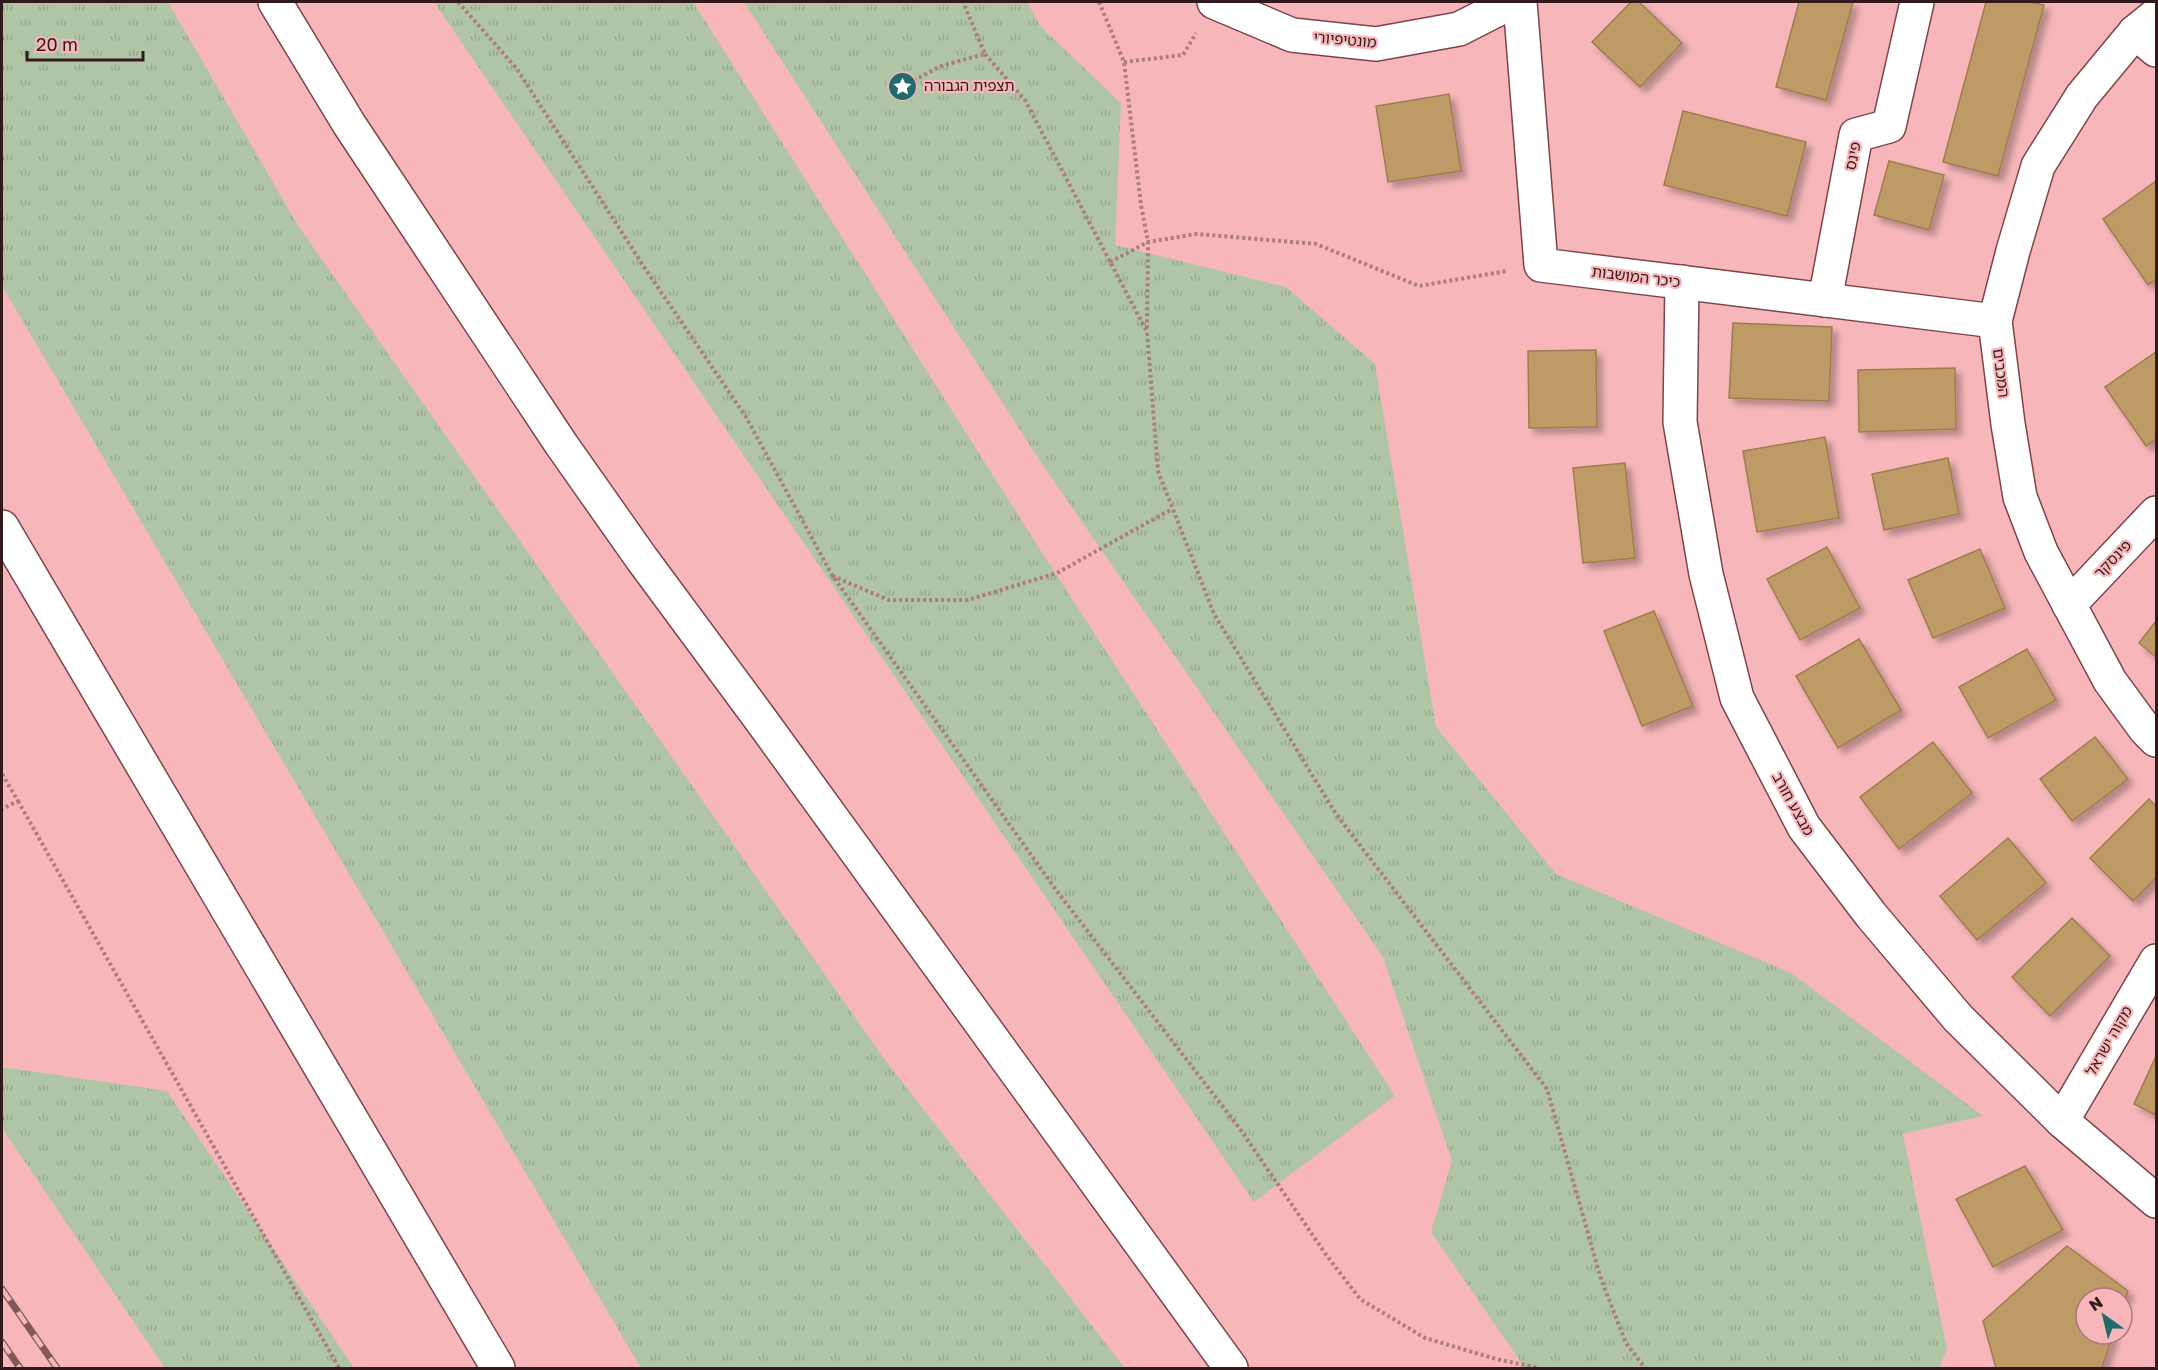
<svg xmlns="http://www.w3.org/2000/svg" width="2158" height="1370" font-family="'Golos Text','Noto Sans Hebrew',sans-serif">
	<defs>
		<pattern id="grass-tufts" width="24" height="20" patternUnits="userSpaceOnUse" patternTransform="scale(1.5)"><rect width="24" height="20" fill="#afc5a5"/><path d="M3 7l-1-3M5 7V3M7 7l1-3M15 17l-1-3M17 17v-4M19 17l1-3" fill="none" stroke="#97a98d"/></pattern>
		<filter id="shadow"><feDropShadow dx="5.5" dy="5.5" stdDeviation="3" flood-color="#0004"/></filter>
	</defs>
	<rect width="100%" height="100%" fill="#f7b7ba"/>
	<!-- grass -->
	<g fill="url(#grass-tufts)">
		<path d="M2,2h166l131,225 586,833 240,308h-484l-639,-1082z"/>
		<path d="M434,2h259l346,546 356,548 -141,106z"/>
		<path d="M744,2h283l14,25 80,76 -6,142 171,42 89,77 61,363 120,147 235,99 192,143 -80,18 44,215 -8,19h-414l-94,-136 21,-71 -69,-204 -341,-493z"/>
		<path d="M2,1067l165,24 187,277h-189l-163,-240z"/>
	</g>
	<!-- building -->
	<g fill="#be9a66" stroke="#9d7d4e" stroke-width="1.5" filter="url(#shadow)">
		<path d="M1631,2h8l43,41 -42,44 -48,-45z"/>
		<path d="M1799,2h54l-27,98 -50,-13z"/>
		<path d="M1986,2h44l14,3 -46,171 -55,-14z"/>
		<path d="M1449,94l12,77 -73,11 -12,-76z"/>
		<path d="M1683,111l123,31 -19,74 -123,-31z"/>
		<path d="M1889,161l55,14 -15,55 -55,-15z"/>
		<path d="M2156,181v98l-8,6 -45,-66z"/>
		<path d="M1733,323l99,4 -3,74 -100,-3z"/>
		<path d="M1596,350l1,77 -68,1 -1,-77z"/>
		<path d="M2156,352v87l-10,7 -41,-59z"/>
		<path d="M1955,368l1,61 -97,3 -1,-62z"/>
		<path d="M1825,437l14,81 -82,14 -14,-81z"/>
		<path d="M1948,458l11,56 -75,16 -12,-56z"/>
		<path d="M1625,463l10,95 -52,5 -10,-95z"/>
		<path d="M1827,547l33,61 -60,32 -33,-61z"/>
		<path d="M1980,549l25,59 -72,30 -25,-58z"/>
		<path d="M1654,611l39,95 -51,20 -38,-95z"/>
		<path d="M2156,621v36l-17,-14z"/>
		<path d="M1859,639l42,71 -63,38 -42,-72z"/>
		<path d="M2027,649l29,51 -68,38 -29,-51z"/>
		<path d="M2095,737l33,42 -56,42 -32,-42z"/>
		<path d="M1933,742l39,51 -73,56 -39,-52z"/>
		<path d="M2149,799l7,7v72l-23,23 -43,-43z"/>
		<path d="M2008,838l38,45 -69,57 -37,-44z"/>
		<path d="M2072,918l38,38 -60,60 -38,-39z"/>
		<path d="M2156,1056v59l-22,-11z"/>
		<path d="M2025,1166l38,64 -70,37 -37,-68z"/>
		<path d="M2067,1246l61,45 -6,16v-9h-36v36h27l-11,34h-106l-13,-47z"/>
	</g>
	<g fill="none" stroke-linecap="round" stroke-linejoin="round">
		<defs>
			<g id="minor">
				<path d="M1214,2l78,33 84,9 83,-15 53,-27"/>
				<path d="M1520,2l21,263 454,56"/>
				<path d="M2156,15l-21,17 -53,64 -44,70 -25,85 -18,70 13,103 12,73 21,55 69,129 35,48 11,11"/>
				<path d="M2135,32l21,18"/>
				<path d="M1682,282l-2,140 26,152 31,124 67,129 67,88 87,103 104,103 94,80"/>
				<path d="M1825,300l31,-165 33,-9 28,-124"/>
				<path d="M2069,605l87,-92"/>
				<path d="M2062,1121l94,-160"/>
			</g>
			<g id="highway">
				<path d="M275,2l74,122 212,320 81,115 119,161 470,648"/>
				<path d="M2,527l496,841"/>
			</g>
		</defs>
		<!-- minor casing -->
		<use href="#minor" stroke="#7b4549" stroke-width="36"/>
		<!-- highway casing -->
		<use href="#highway" stroke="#7b4549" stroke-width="36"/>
		<!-- path -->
		<g stroke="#ad7c7f" stroke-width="4" stroke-dasharray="3 3" stroke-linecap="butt">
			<path d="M458,2l59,67 129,201 100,147 86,158 224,315 184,239 87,127 33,43 65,39 71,21 43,9"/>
			<path d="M1099,2l25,60 17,143 7,37 -1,88"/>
			<path d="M985,54l40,46 122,232 11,139 56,143 122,200 211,275 54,190 25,64 19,25"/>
			<path d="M1124,62l59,-7 13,-22"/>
			<path d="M903,86l38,-20 44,-12 -22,-52"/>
			<path d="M1110,262l38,-20 48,-8 120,10 103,42 88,-15"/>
			<path d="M832,576l57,24h79l89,-27 115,-64"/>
			<path d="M2,774l16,27 -16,8"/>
			<path d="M18,801l321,567"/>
		</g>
		<!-- minor -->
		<use href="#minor" stroke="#fff" stroke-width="33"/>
		<!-- highway -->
		<use href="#highway" stroke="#fff" stroke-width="33"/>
		<defs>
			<g id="rail">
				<path d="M2,1289l55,79"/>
				<path d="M2,1342l18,26"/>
			</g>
		</defs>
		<!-- rail casing -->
		<use href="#rail" stroke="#81595b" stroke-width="7"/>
		<!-- rail -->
		<use href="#rail" stroke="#f7b7ba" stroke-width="4.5" stroke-dasharray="14" stroke-linecap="butt"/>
	</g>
	<!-- icons -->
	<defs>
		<symbol id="sight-disc" viewBox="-11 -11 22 22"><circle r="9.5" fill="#206c6d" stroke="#f7b7ba"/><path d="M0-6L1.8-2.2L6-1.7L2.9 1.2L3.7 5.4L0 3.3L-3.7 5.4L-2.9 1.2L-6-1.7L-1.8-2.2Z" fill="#fff"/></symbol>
	</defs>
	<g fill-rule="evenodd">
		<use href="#sight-disc" x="886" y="70" width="33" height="33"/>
	</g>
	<g text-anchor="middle" stroke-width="4.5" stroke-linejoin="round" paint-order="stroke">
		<!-- street labels -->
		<g font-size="15" fill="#321a1c" stroke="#f7b7ba">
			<text transform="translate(1345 40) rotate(5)" y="5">מונטיפיורי</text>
			<text transform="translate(1853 156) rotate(-78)" y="5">פינס</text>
			<text transform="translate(1636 277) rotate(7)" y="5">כיכר המושבות</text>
			<text transform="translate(2001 373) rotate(83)" y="5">המכבים</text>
			<text transform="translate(2113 559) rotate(-46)" y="5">פינסקר</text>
			<text transform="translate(1793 804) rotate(61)" y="5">מבצע חורב</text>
			<text transform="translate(2109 1041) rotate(-60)" y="5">מקוה ישראל</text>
		</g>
		<!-- poi labels -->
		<g font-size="15" fill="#321a1c" stroke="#f7b7ba" text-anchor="start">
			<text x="924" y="91">תצפית הגבורה</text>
		</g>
	</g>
	<!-- border -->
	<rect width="2158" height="1370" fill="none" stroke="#321a1c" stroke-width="6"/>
	<!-- north arrow -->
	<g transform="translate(2104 1316) rotate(326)"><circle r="28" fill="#f7b7ba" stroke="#a8787b" stroke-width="1.5"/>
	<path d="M0-4.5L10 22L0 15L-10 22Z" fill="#206c6d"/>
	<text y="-9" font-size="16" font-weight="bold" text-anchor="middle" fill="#321a1c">N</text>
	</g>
	<!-- scale -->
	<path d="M27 51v9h116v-9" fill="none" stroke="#321a1c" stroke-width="3"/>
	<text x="36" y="51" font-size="18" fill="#321a1c" stroke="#f7b7ba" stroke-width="4.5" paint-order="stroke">20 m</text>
</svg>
